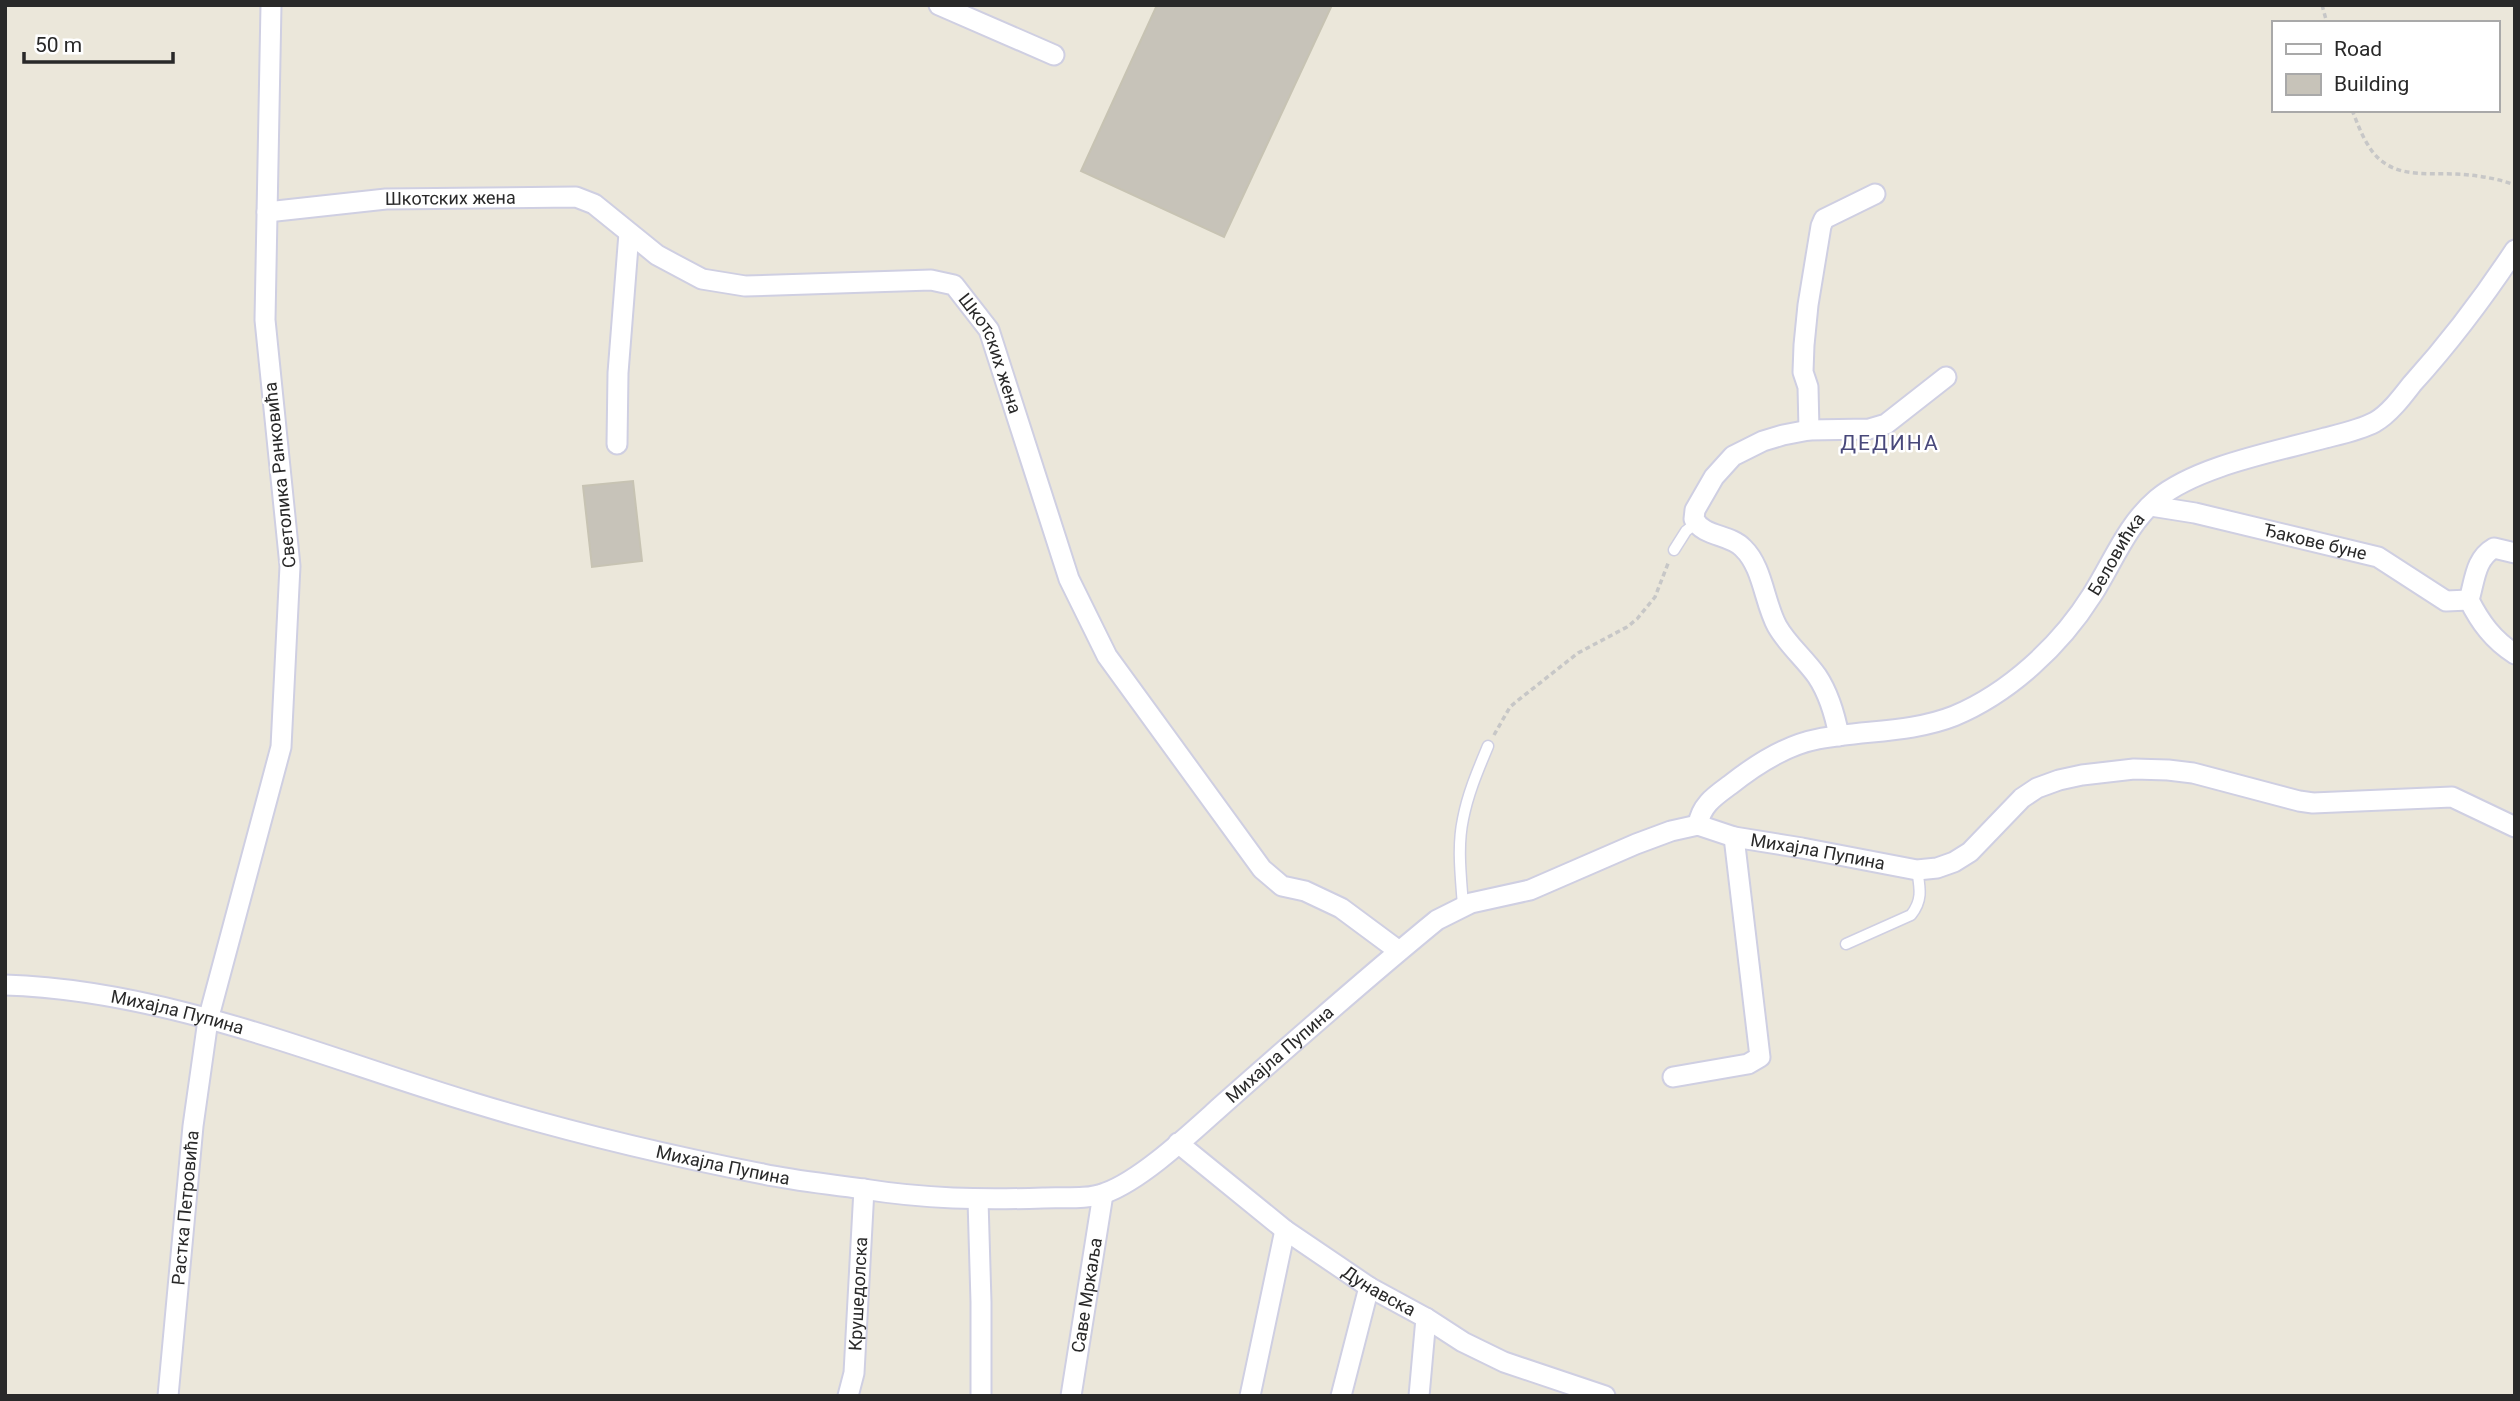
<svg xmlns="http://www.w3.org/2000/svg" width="2520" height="1401" font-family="Roboto,sans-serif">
	<rect width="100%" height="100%" fill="#ebe7da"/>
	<!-- building -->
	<g fill="#c7c3b9" stroke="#c7c3b3" stroke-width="2">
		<path d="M1157,5h175l-108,232 -143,-66z"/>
		<path d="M633,481l9,80 -50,6 -9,-81z"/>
	</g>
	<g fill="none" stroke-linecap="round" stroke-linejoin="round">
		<defs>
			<g id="lane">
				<path d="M1674,550l12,-19 10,-8"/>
				<path d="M1463,906c-2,-29 -6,-59 0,-87 5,-26 15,-49 25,-73"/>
				<path d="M1846,944l65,-29c12,-15 9,-27 6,-45"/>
			</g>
			<g id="street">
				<path d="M939,5l115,50"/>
				<path id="s1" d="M267,212l119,-13 190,-2 18,7 63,51 45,24 43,7 186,-6 23,5 35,45 80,249 38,77 155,213 20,17 23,5 36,17 58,43"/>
				<path d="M1809,430l-1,-43 -5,-15 1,-27 4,-40 13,-79 3,-7 51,-25"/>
				<path d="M617,444l1,-71 11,-140"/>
				<path id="s2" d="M2151,506l44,7 183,44 68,44 23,-1"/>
				<path d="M2515,553l-21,-5c-19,11 -19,32 -25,52 11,22 24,40 46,54"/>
				<path d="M1839,736c-4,-21 -10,-42 -22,-60 -12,-17 -30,-32 -40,-50 -13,-24 -14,-59 -34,-78 -13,-14 -40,-11 -49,-29l1,-9 19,-33 19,-21 30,-15 20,-6 26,-5 60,-1 17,-5 60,-47"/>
				<path id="s3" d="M1698,825c3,-20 17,-29 32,-40 25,-20 56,-40 88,-46 45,-9 93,-6 136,-23 55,-23 106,-70 138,-121 20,-31 35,-71 65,-96 40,-33 117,-47 168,-61 16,-4 35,-8 50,-16 14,-8 27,-25 37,-38 38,-42 72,-87 103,-134"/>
				<path id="s4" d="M5,985c162,5 316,72 469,118 95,29 192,52 289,71 33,7 67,10 100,15 63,10 117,11 180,9 19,-1 44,2 62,-5 39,-14 92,-66 124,-94 69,-61 137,-121 208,-179l34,-17 59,-13 106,-46 35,-13 27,-6 36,12 68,11 115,22 20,-2 17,-6 16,-10 52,-54 15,-10 22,-8 23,-5 52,-6 34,1 25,3 106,28 14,2 139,-6 63,30"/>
				<path d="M1673,1077l75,-13 12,-7 -26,-220"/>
				<path id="s5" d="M1178,1143l107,87 84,57 57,31 37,24 41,20 101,34"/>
				<path d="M978,1200l3,102v94"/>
				<path id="s6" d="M168,1396l25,-270 15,-106 73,-273 9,-181 -25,-246 6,-315"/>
				<path id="s7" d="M848,1396l6,-23 10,-184"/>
				<path id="s8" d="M1071,1396l32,-202"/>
				<path d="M1250,1396l35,-166"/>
				<path d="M1341,1396l28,-109"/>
				<path d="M1419,1396l7,-78"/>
			</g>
		</defs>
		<!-- lane casing -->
		<use href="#lane" stroke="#cfcfe2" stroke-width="13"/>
		<!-- street casing -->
		<use href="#street" stroke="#cfcfe2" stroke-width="23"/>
		<!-- path -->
		<g stroke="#c7c7c7" stroke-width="3.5" stroke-dasharray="5 3.5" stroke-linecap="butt">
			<path d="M2322,5l5,18"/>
			<path d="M2352,110c5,12 9,24 16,35 20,34 54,28 88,29 20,1 40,4 59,11"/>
			<path d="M1494,735l16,-28 7,-6 61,-48 49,-26 10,-8 18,-22 14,-36"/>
		</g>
		<!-- lane -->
		<use href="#lane" stroke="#fff" stroke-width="10"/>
		<!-- street -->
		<use href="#street" stroke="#fff" stroke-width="19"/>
	</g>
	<g text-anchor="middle" stroke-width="5" stroke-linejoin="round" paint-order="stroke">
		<!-- street labels -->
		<g font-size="18" fill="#292929" stroke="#fff">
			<text dy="6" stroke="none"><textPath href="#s1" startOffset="184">Шкотских жена</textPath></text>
			<text dy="6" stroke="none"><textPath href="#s1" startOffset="793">Шкотских жена</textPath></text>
			<text transform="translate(280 475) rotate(-96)" y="6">Светолика Ранковића</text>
			<text dy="6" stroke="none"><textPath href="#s2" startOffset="168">Ђакове буне</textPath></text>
			<text dy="6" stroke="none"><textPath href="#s3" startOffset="525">Беловићка</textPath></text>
			<text dy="6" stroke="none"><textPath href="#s4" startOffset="1960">Михајла Пупина</textPath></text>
			<text dy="6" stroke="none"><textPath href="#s4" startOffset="175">Михајла Пупина</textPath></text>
			<text dy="6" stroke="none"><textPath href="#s4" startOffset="1351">Михајла Пупина</textPath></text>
			<text dy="6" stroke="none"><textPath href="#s4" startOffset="742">Михајла Пупина</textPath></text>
			<text dy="6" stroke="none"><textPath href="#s6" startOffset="189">Растка Петровића</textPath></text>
			<text dy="6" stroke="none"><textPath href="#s5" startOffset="250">Дунавска</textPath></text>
			<text dy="6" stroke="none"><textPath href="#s7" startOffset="103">Крушедолска</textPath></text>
			<text dy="6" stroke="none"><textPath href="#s8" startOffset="102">Саве Мркаља</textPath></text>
		</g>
		<!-- quarter labels -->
		<g font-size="21" letter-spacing="2" fill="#48487a" stroke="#fff">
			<text x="1890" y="450">ДЕДИНА</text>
		</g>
	</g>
	<!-- border -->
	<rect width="2520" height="1401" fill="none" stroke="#292929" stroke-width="14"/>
	<!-- legend -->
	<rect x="2272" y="21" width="228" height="91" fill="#ffffff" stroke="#a9a9a9" stroke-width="2"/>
	<rect x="2286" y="44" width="35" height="10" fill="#ffffff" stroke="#a9a9a9" stroke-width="2"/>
	<text x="2334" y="56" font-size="21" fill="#292929">Road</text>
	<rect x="2286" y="74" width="35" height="21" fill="#c7c3b9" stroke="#a9a9a9" stroke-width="2"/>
	<text x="2334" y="91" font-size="21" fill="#292929">Building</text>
	<!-- scale -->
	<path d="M24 52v10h149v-10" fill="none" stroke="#292929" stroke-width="3.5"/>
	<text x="35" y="52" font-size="21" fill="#292929" stroke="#ffffff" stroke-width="5" paint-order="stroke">50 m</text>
</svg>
